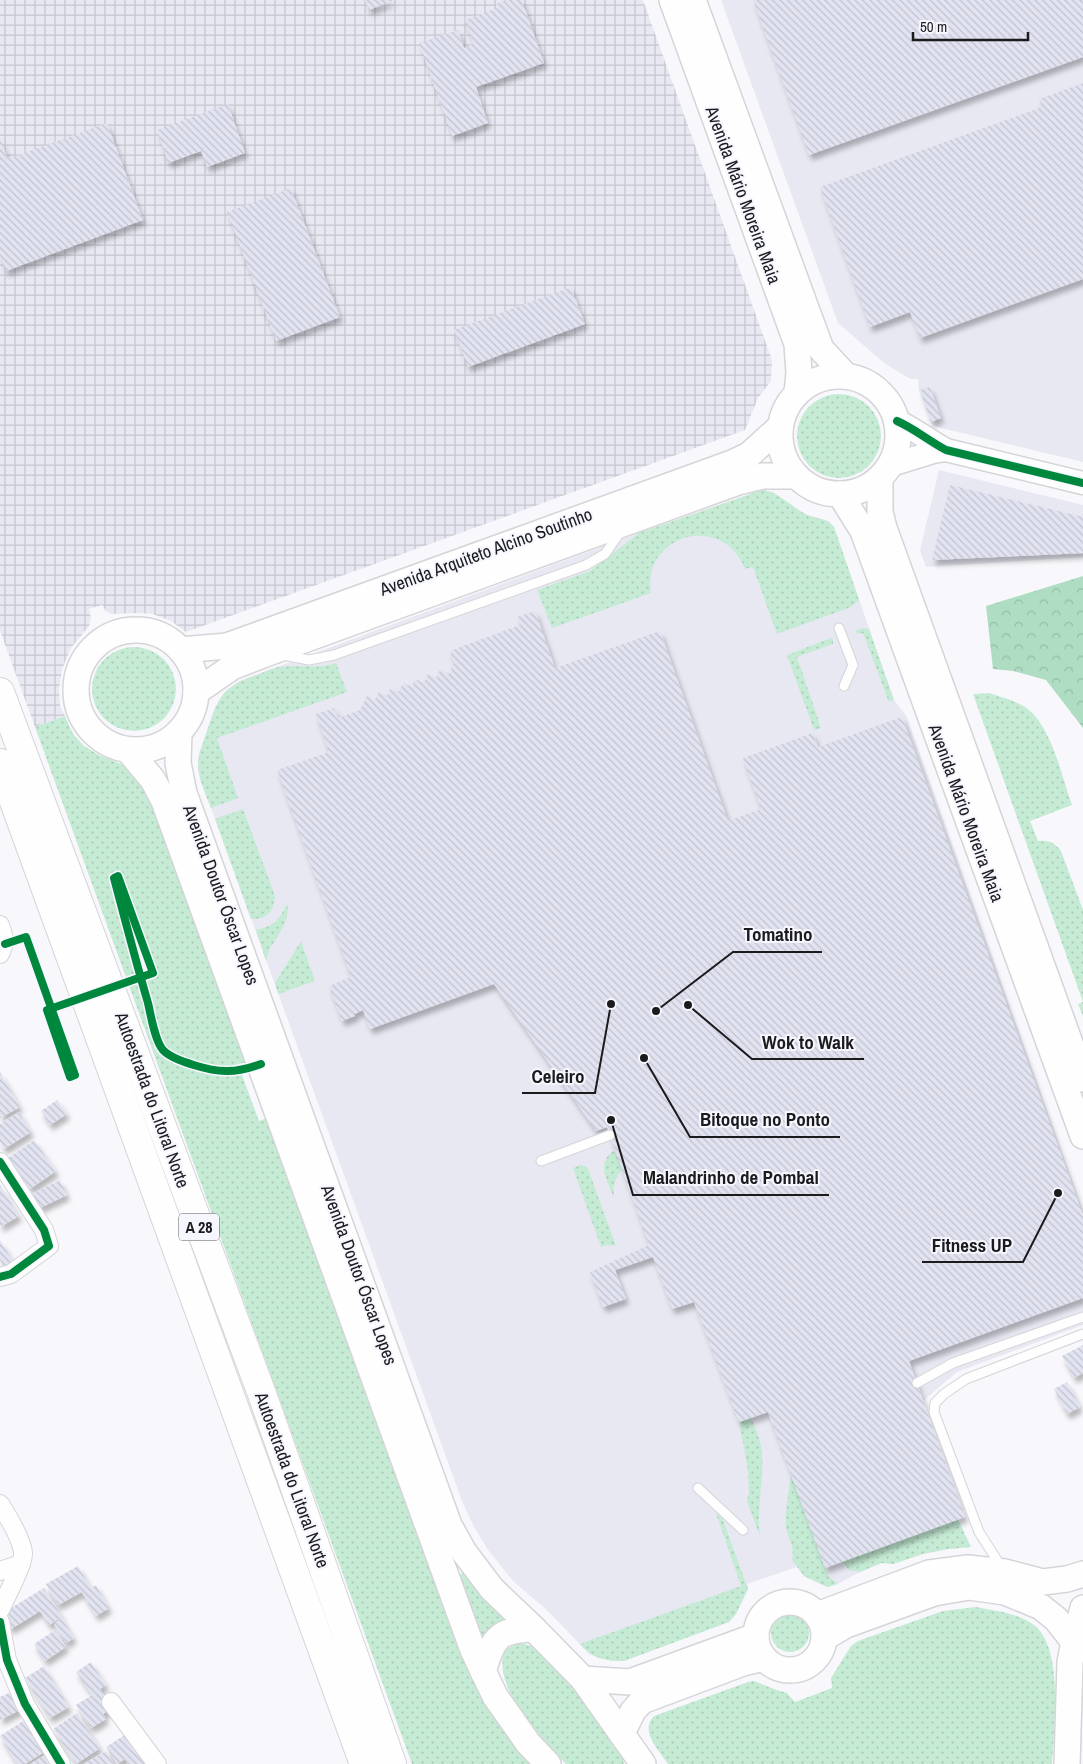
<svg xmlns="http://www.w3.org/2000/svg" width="1083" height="1764" font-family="'Archivo Narrow',sans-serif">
	<defs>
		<pattern id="industrial-grid" width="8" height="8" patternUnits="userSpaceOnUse" patternTransform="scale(1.25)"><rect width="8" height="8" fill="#e7e8f2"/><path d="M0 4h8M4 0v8" fill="none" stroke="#c6c6cf"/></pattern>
		<pattern id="grass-dots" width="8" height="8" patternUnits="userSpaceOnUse" patternTransform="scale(1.25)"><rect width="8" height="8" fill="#c5ebd5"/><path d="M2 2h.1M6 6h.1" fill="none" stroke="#a9c9b6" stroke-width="1.8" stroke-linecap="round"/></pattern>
		<pattern id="forest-crowns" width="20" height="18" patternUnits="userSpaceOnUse" patternTransform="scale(1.25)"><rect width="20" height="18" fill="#aeddc3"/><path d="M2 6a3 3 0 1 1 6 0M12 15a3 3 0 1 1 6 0" fill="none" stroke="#95bda7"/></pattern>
		<pattern id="building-back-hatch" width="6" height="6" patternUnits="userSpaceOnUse" patternTransform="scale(1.25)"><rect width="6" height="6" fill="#e2e3f1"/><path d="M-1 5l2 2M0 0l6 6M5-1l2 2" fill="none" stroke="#c1c2ce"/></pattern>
		<filter id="shadow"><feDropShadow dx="3" dy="5.5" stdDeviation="2.5" flood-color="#0004"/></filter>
	</defs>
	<rect width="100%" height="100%" fill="#f8f8fc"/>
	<!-- built -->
	<g fill="#e7e8f2">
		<path d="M721,0h362v462l-150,-36 -14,-35 -1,-12h-8l-26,-16 -46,-40z"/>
		<path d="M939,470l144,35v52l-157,10 -6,-17z"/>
		<path d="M764,490l9,2 34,23 22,6 5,6 60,173 12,15 177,496v114l-126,47 -34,29 42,116 -7,3 13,27 -23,2 -25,5 -30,10 -11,-1 -22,9 -22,12 -11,3 -23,-11 -7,-9 -50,17 1,5 -12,25 -7,8 -105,39h-12l-22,-6 -41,-43 -36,-31 -25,-31 -14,-23 -12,-26 -251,-693 -12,-34 -1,-10 1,-9 16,-48 10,-15 14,-11 400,-148 117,-41z"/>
	</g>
	<!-- industrial -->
	<path fill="url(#industrial-grid)" d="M0,0h643l129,360 -1,21 -13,17 -13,32 -559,202 -15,-11 -18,-7 -15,-1 -27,1 -5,-3 -4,-6 -13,4 2,9 -2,8 -18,22 -9,21 -3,20 1,17 5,10 -30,11 -35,-96z"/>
	<!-- grass -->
	<g fill="url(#grass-dots)">
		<circle cx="839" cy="436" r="42"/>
		<path d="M764,490c17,4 27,17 41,24 11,5 20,3 29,13l25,73 -8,7 -74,27 -24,-67 -8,2c-22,-58 -104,-34 -94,24l-99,35 -15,-38 53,-19 49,-38 117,-41z"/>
		<path d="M862,628l7,1 25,71 -5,2 -26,-69 -5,1 -3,-3z"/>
		<path d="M831,638l2,1v5l-36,13 24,71 -7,2 -27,-75z"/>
		<circle cx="134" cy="689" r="42"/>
		<path d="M336,663l11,29 -130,46 21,60 -27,10c-5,-13 -13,-29 -13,-44 0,-11 6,-23 9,-33 12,-34 14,-44 50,-56 7,-3 15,-7 22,-8 19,-3 38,3 57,-4z"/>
		<path d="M989,693c13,4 29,8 40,17 23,19 33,67 43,95l-42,16 8,20c11,-1 16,1 23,10l22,59v106l-5,-12 5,-2 -110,-308z"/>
		<path d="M65,716l8,18 11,12 15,9 32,13 17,17 102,276 -22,6h-7l-38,-9 -13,-5 -8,-9 -17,-66 11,-4 -38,-101 -9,3 50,175 15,13 51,10 17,1 17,46 11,-4 189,520 75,127h-122l-377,-1037z"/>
		<path d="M243,809l32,87c-1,15 -8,24 -24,23l-36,-100z"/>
		<path d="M287,904c5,22 -18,37 -21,57l-10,-31c17,-4 23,-9 31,-26z"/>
		<path d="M301,941l14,40 -37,13 -3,-11z"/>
		<path d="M615,1150l7,20c-8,8 -9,17 -8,28 -7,-19 -19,-35 1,-48z"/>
		<path d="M580,1165l5,1 3,3 28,77 -9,-1 -6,2 -28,-79z"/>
		<path d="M751,1418c5,12 11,24 11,37 2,27 -6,54 -2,81l-13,-35 2,-9 -1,-22 -9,-48z"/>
		<path d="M791,1475l38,102 9,7 -11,3 -23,-11 -12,-16c3,-16 -4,-19 -6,-34 -1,-16 3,-35 5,-51z"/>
		<path d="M716,1513l7,7 25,69 -12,25 -7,8 -105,39c-19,0 -30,-2 -44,-17l161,-58z"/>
		<path d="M958,1520l13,27 -23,2 -25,5 -30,10 -11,-1 -22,9 -11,-2 -7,-9z"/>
		<path d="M465,1572l43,47c-12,5 -19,9 -26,20l-23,-64z"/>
		<path d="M976,1607c20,4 43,6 59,19 29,24 19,103 17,138h-384c-9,-14 -29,-33 -14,-48l94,-34 6,-1 23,9 10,3 8,9 37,-14 -1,-10 20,-32 7,-5 85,-30z"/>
		<circle cx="790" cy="1633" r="19"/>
		<path d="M518,1643c7,1 13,2 19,6 9,7 16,17 24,26 23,26 45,53 62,84l1,5h-58c-23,-24 -76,-78 -61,-114z"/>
	</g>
	<!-- forest -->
	<path fill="url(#forest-crowns)" d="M1083,576v152l-37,-48 -33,-9 -20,-2 -7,-63z"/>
	<!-- building -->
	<g fill="url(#building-back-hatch)" filter="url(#shadow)">
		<path d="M365,0h29l-25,10z"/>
		<path d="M507,0h15l22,63 -68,24 12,36 -36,13 -33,-93 39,-13 6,18 9,-4 -8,-24 32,-12 -1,-4z"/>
		<path d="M753,0h330v57l-274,98z"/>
		<path d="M1083,83v196l-163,59 -10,-26 -40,15 -50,-140 222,-80 -3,-8z"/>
		<path d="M228,104l17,49 -38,14 -6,-16 -33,12 -11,-33z"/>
		<path d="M107,123l36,97 -137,51 -6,-16v-117l8,21z"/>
		<path d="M291,188l49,129 -64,24 -49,-129z"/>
		<path d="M571,287l14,37 -117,43 -14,-37z"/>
		<path d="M930,387l11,31 -10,4 -11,-32z"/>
		<path d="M950,485l133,32v36l-151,7z"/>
		<path d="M535,611l20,57 105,-37 68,190 33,-12 -18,-51 70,-25 5,14 84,-30 181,498v83l-174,63 56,156 -140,51 -57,-156 -29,10 -45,-120 -22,7 -19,-52 -38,13 11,29 -23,8 -13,-35 59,-27 -42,-118 -11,4 -102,-147 -124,45 -7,-19 -8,4v2l-13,5 -13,-35 22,-9 -74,-207 52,-18 -13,-38 18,-6 4,10 22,-8 7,-14 8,4 4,-8 8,4 4,-8 8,4 4,-9 9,4 3,-8 9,4 4,-9 8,4 4,-8 9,4 5,-11 -4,-12 70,-26 -3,-8z"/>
		<path d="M0,1072l20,35 -20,11z"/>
		<path d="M57,1100l10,14 -17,11 -9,-14z"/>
		<path d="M19,1112l12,20 -27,17 -4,-7v-18z"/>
		<path d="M34,1140l22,31 -26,18 -22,-31z"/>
		<path d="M60,1180l7,15 -27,13 -8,-14z"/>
		<path d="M0,1185l19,31 -19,11z"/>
		<path d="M0,1240l15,24 -10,5 -5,-9z"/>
		<path d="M1083,1345v28l-9,5 -12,-22z"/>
		<path d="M1067,1382l13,25 -13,7 -13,-25z"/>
		<path d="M78,1566l13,22 5,-3 13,23 -13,8 -14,-24 -24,13 -12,-21z"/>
		<path d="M44,1588l18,29 -13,8 -9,-14 -29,18 -10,-15z"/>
		<path d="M62,1618l12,20 -8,5 -12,-19z"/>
		<path d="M55,1630l11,17 -21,14 -11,-17z"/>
		<path d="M91,1662l15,23 -6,4 12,18 -9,7 3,5 -15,9 -15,-23 16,-10 -16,-23z"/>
		<path d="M44,1666l25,41 -19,11 -25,-40z"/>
		<path d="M13,1691l9,18 -22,11v-23z"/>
		<path d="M77,1713l23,35 -24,16 -23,-35z"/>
		<path d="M29,1717l20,32 -24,15h-8l-17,-28z"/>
		<path d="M128,1733l20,31h-20l-3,-5 -8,5 -11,-17z"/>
		<path d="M106,1751l8,13h-30z"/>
		<path d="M47,1754l6,10h-23z"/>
	</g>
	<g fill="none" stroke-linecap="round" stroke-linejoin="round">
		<defs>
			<g id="service">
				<path d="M839,628l14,37 -9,21"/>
				<path d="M283,655l26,5 25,-5 252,-90 19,-11 16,-23"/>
				<path d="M541,1161l69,-26"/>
				<path d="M917,1383l36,-20 130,-46"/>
				<path d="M698,1488l45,42"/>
				<path d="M1002,1568l-23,-36 -45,-120 1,-9 9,-9 22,-15 117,-45"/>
			</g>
			<g id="minor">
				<path d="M0,925c4,12 6,17 0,29"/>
				<path d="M0,1162l44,68 5,16 -38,28 -11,3"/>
				<path d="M0,1504c7,11 22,36 23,49 1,10 -18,46 -23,57"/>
				<path d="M0,1571l21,-7"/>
				<path d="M0,1622l7,38 18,44 36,60"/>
				<path d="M111,1702l46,62"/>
			</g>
			<g id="tertiary">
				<path d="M897,421c18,8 32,20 49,29l137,33"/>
				<path d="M891,465l42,-13 13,-2"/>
			</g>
			<g id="secondary">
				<path d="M672,0l125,344 2,29 -2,20"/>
				<path d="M693,0l128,349 25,27"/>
				<circle cx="839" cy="435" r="59"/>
				<path d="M880,479v33l4,16 199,551"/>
				<path d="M840,494l23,37 220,605"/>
				<circle cx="136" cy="690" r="60"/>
				<path d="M181,650l46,-4 505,-183 17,-8 31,-28"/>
				<path d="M196,692l36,-25 36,-14 470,-171 25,-6h33"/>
				<path d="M179,732l-1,31 6,30 265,732 15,27 28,37 42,40 49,50 60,85"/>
				<path d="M128,750l25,30 11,21 309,849 22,46 33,47 20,21"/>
				<circle cx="790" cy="1636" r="34"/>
				<path d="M817,1615l112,-42 39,-5 37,4 38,10 24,-3 16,-5"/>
				<path d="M824,1638l22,-13 88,-32 35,-6 36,5 36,15 15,12 18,23"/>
				<path d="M483,1672c10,-35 15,-42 51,-43"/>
				<path d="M583,1679l47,3 126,-46"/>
				<path d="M622,1733l11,-22 9,-10 101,-38 21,-5"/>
				<path d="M1067,1764l3,-102 4,-20 9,-34"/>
			</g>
			<g id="motorway">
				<path d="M0,692l262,702 130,370"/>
				<path d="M0,763l364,1001"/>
			</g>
		</defs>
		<!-- service casing -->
		<use href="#service" stroke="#d5d5d8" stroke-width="11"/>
		<!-- minor casing -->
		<use href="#minor" stroke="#d5d5d8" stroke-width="20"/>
		<!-- tertiary casing -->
		<use href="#tertiary" stroke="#d5d5d8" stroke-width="25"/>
		<!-- secondary casing -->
		<use href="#secondary" stroke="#d5d5d8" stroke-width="28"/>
		<!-- motorway casing -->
		<use href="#motorway" stroke="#d5d5d8" stroke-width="30"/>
		<!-- service -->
		<use href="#service" stroke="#fefeff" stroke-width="9"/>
		<!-- minor -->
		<use href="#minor" stroke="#fefeff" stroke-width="18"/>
		<!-- tertiary -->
		<use href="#tertiary" stroke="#fefeff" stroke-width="22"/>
		<!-- secondary -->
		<use href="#secondary" stroke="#fefeff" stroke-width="25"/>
		<!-- motorway -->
		<use href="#motorway" stroke="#fefeff" stroke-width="28"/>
		<defs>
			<g id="cycleway">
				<path d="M897,421c18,8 32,20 49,29l137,33"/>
				<path d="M5,944l21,-7 49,138 -5,2 -23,-67 106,-37 -35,-97 -4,2c11,42 22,84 34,125 3,13 7,38 15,47 10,11 50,22 65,21 11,0 22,-3 33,-7"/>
				<path d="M0,1162l44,68 5,16 -38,28 -11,3"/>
				<path d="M0,1622l7,38 18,44 36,60"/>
			</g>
		</defs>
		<!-- cycleway casing -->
		<use href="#cycleway" stroke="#f6f7fe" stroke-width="11"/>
		<!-- cycleway -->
		<use href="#cycleway" stroke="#00873e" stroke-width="8"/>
	</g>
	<g text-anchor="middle" stroke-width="4" stroke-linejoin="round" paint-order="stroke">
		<!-- shield labels -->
		<rect fill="#f6f7fe" stroke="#5d5d61" stroke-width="1" x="179" y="1213.5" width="40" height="27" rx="4"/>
		<g font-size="16" font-weight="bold" fill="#1b1b1e">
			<text x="199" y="1233">A 28</text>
		</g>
		<!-- street labels -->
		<g font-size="18" fill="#1b1b1e" stroke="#f6f7fe">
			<text transform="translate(743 195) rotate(70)" y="6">Avenida Mário Moreira Maia</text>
			<text transform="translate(486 552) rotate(-20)" y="6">Avenida Arquiteto Alcino Soutinho</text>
			<text transform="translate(966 813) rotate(70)" y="6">Avenida Mário Moreira Maia</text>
			<text transform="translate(221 895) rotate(70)" y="6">Avenida Doutor Óscar Lopes</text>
			<text transform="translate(152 1100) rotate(70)" y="6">Autoestrada do Litoral Norte</text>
			<text transform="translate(359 1275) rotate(70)" y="6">Avenida Doutor Óscar Lopes</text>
			<text transform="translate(292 1480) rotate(70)" y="6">Autoestrada do Litoral Norte</text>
		</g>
	</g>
	<!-- callouts -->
	<path fill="none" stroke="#1b1b1e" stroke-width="2" d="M656 1011L733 952H822M688 1005L752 1059H864M611 1004L595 1093H522M644 1058L690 1137H840M611 1120L633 1195H829M1058 1193L1023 1262H922"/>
	<g fill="#1b1b1e" stroke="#f6f7fe" stroke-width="2">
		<circle cx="656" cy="1011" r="5"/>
		<circle cx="688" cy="1005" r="5"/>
		<circle cx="611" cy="1004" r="5"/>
		<circle cx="644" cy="1058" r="5"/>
		<circle cx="611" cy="1120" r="5"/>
		<circle cx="1058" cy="1193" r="5"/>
	</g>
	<g font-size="19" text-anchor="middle" font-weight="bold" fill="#1b1b1e" stroke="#f6f7fe" stroke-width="4" stroke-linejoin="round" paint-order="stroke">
		<text x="778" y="941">Tomatino</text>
		<text x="808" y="1049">Wok to Walk</text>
		<text x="558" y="1083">Celeiro</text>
		<text x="765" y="1126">Bitoque no Ponto</text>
		<text x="731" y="1184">Malandrinho de Pombal</text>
		<text x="972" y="1252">Fitness UP</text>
	</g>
	<!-- scale -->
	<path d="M913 32v8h115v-8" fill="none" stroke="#1b1b1e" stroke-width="2.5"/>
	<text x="920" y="32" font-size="15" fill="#1b1b1e" stroke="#f6f7fe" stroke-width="4" paint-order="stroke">50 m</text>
</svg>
